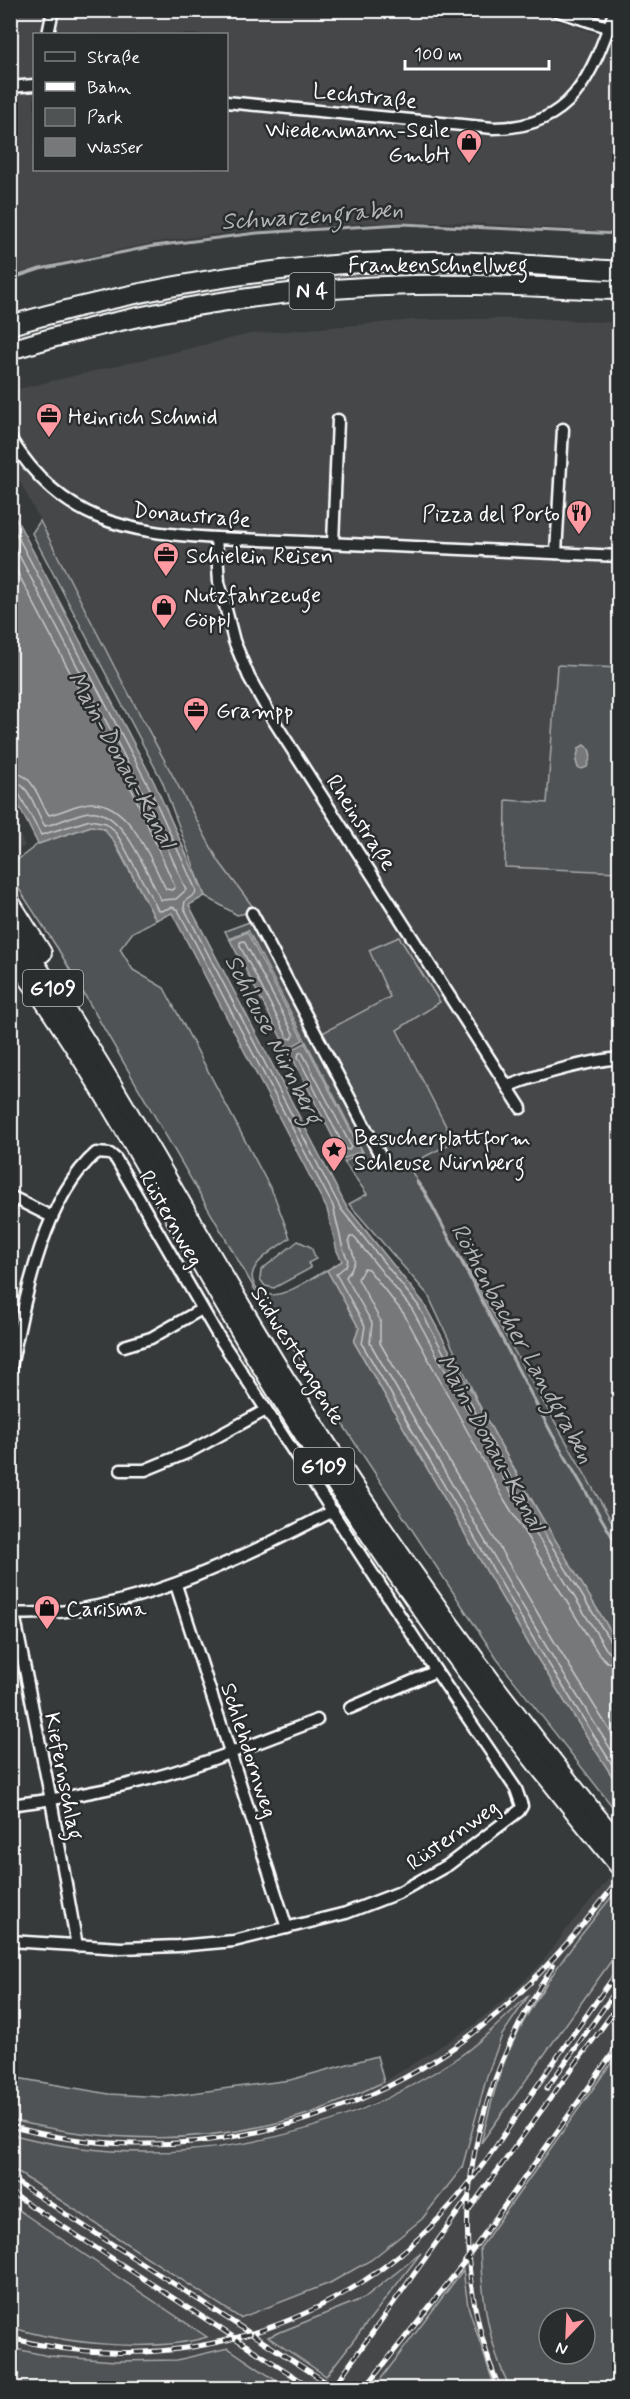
<svg xmlns="http://www.w3.org/2000/svg" width="630" height="2399" font-family="Mynerve,sans-serif">
	<rect width="100%" height="100%" fill="#373a3b"/>
	<filter id="ink" filterUnits="userSpaceOnUse"><feTurbulence type="fractalNoise" baseFrequency=".0167" numOctaves="2"/><feDisplacementMap in="SourceGraphic" scale="12" xChannelSelector="R" yChannelSelector="G"/><feConvolveMatrix kernelMatrix="1 2 1 2 8 2 1 2 1" color-interpolation-filters="sRGB"/></filter>
	<g filter="url(#ink)">
		<!-- built -->
		<g fill="#444748" fill-rule="evenodd">
			<path d="M526,10l93,31v191l-170,-10 -88,1 -120,8 -83,11 -102,21 -45,12v-264zM34,34h192v136h-192z"/>
			<path d="M533,318l86,5v345l-62,-3 -10,139 -42,62 114,6v662l-211,-369 46,-23 -57,-112 43,-28 -41,-65 -8,60 -67,36 -68,-122 -38,-51 -103,-192 -104,-204 -1,-73 240,-57 164,-14z"/>
			<path d="M11,817l14,29 -14,8h-1z"/>
			<path d="M613,1874l6,7v7l-30,36 -28,38 -34,54 -18,36 -27,89 137,-191v102l-139,196 2,40 9,49 19,51h-15l-27,-82 -5,-35 -89,117h-87l-60,-40 -50,12 -62,1 -66,-5 -38,-8v-21l67,14 61,4 51,-3 16,-6 -195,-131 -1,-37 230,150 90,-35 41,-23 51,-41 40,-51 25,-92 15,-41 23,-35 -62,55 -48,30 -104,43 -54,13 -73,10 -68,1 -67,-7 -38,-11v-14l30,8 53,8 72,2 42,-3 53,-9 47,-12 37,-15 39,-17 87,-55 44,-37 26,-26 32,-43zM418,2255l-92,120 -57,-38 95,-39z"/>
		</g>
		<!-- green -->
		<g fill="#505354" stroke="#a8a9aa" stroke-width="1.5" fill-rule="evenodd">
			<path d="M393,270h67l159,7v7c-75,-4 -151,-10 -227,-7 -130,4 -257,26 -381,63v-7c124,-37 252,-56 382,-63z"/>
			<path d="M40,521l75,147 103,192 38,51 -19,4 -32,-19 -43,-115 -130,-248z"/>
			<path d="M557,665l62,3v204l-114,-5 1,-67 41,3z"/>
			<path d="M91,826l9,1 9,6 47,87 -23,12 -13,17 13,21 31,18 110,207 16,43c-13,10 -48,28 -35,48 3,5 10,9 16,9 17,0 41,-17 56,-25l32,58 -5,14 180,311 85,134v28l-122,-156 -236,-359 -203,-351 -47,-72v-12l27,-21z"/>
			<path d="M252,921l63,116 75,-40 -21,-47 30,-13 41,65 -43,28 57,112 -46,23 211,369v111l-57,-92 -77,-136 -57,-122 -79,-91 18,-10 -23,-32 19,-10 -115,-222 -19,9 -4,-8z"/>
			<path d="M298,1241l13,6 5,12 -8,4 3,5 -37,20 -9,-2 -5,-7 1,-9z"/>
			<path d="M619,1888v62l-138,193c8,-30 15,-63 28,-92 27,-60 69,-114 110,-163z"/>
			<path d="M529,1995l-27,40 -15,41 -25,92 -40,51 -51,41 -41,23 -90,35 -229,-150v-34c150,41 321,10 449,-78 25,-17 47,-41 69,-61z"/>
			<path d="M619,2052v336h-109c-22,-43 -28,-92 -30,-140zM549,2318h36v36h-36z"/>
			<path d="M377,2056l7,26c-25,11 -50,23 -76,32 -96,31 -200,30 -297,6v-43l98,17 54,3 127,-17z"/>
			<path d="M11,2205l196,132c-53,16 -144,7 -196,-10z"/>
			<path d="M421,2253l-95,123 -58,-39 96,-39z"/>
			<path d="M463,2270l5,36 27,82h-121z"/>
			<path d="M11,2348l38,8 66,5 62,-1 51,-12 59,40h-276z"/>
		</g>
		<!-- water -->
		<g fill="#767879" stroke="#adaeaf" stroke-width="1.5">
			<path d="M11,509l143,273 51,114 -16,9 157,301 77,96 101,186 95,157v142l-85,-134 -180,-311 5,-14 -32,-58 15,-9 -5,-10 -10,-42 -155,-296 -16,7 -40,-76 -13,-16 -12,-2 -53,18 -27,-54z"/>
			<path d="M584,745l5,4 2,7 -4,11 -5,2 -4,-1 -2,-7 3,-13z"/>
			<path d="M247,932l56,108 -16,9 -57,-109z"/>
			<path d="M305,1043l56,108 -17,8 -55,-108z"/>
		</g>
		<g fill="none" stroke-linecap="round" stroke-linejoin="round">
			<!-- shore -->
			<g stroke="#c8c9c9" stroke-width="1.5">
				<path d="M10,522l138,263 48,105 -1,4 -10,7 -1,7 157,301 77,96 100,186 94,153 8,3"/>
				<path d="M10,538l131,250 45,102 -10,9 -15,1c-14,-25 -37,-92 -72,-88 -15,2 -29,11 -44,14 -10,-14 -14,-44 -35,-45"/>
				<path d="M10,558l123,234 42,95 -3,3 -6,-1c-16,-29 -36,-89 -76,-86 -14,1 -27,9 -41,12 -12,-16 -14,-42 -39,-43"/>
				<path d="M10,789l8,3 23,43 49,-15 16,3 7,6 8,12 37,69 3,1 11,-4 6,3 155,296 10,43 5,11 -2,6 -10,8 29,52 -3,18 178,306 80,127"/>
				<path d="M244,941l50,94 -2,4 -4,-1 -48,-92v-4z"/>
				<path d="M302,1052l49,94 -2,4 -4,-1 -47,-92 1,-4z"/>
				<path d="M620,1655l-9,-1 -5,-5 -94,-155 -100,-185 -58,-72h-4l-1,3c5,22 11,16 -3,37l26,46 -2,20 176,303 74,118"/>
				<path d="M620,1664l-13,-2 -9,-9 -94,-154 -100,-185 -36,-45 -4,-1 -6,11 22,41v23l174,298 66,106"/>
			</g>
			<!-- stream -->
			<g stroke="#adaeaf" stroke-width="3">
				<path d="M10,279l30,-10 114,-23 103,-13 145,-9 218,10"/>
				<path d="M417,1182l8,10 127,242 68,116"/>
			</g>
			<defs>
				<g id="minor">
					<path d="M555,10l65,21"/>
					<path d="M48,34l5,-24"/>
					<path d="M10,87l24,-2"/>
					<path d="M226,102l267,26c80,0 98,-52 122,-118"/>
					<path d="M10,438c53,84 114,94 206,100l404,18"/>
					<path d="M216,538l3,44 15,59 15,36 23,41 249,390"/>
					<path d="M333,543l5,-123"/>
					<path d="M556,553l7,-124"/>
					<path d="M252,913l129,244"/>
					<path d="M508,1086c36,-13 74,-24 112,-28"/>
					<path d="M10,1196l42,21"/>
					<path d="M124,1346l27,-8 51,-29"/>
					<path d="M10,1372c14,-68 32,-172 86,-219l14,1 6,5 101,175 219,337 80,118 6,17 -3,5 -71,54 -50,28 -52,20 -112,28 -56,5 -57,2 -111,-7"/>
					<path d="M121,1470h24l44,-18 77,-42"/>
					<path d="M176,1585l111,343"/>
					<path d="M10,1613c110,7 228,-53 323,-102"/>
					<path d="M14,1614l37,186 26,146"/>
					<path d="M350,1708l86,-37"/>
					<path d="M10,1805c42,-5 83,-12 123,-22 63,-15 124,-40 184,-63"/>
				</g>
				<g id="trunk">
					<path d="M10,325c138,-39 280,-64 423,-64 62,0 125,6 187,10"/>
					<path d="M10,350c132,-40 267,-62 404,-65 69,-2 137,3 206,5"/>
					<path d="M10,902l32,51"/>
					<path d="M10,928c88,122 157,254 234,383 111,187 237,366 376,534"/>
					<path d="M10,953c95,127 165,271 247,406 108,178 230,348 363,508"/>
				</g>
			</defs>
			<!-- minor casing -->
			<use href="#minor" stroke="#fff" stroke-width="15"/>
			<!-- trunk casing -->
			<use href="#trunk" stroke="#fff" stroke-width="22"/>
			<!-- minor -->
			<use href="#minor" stroke="#2a2d2e" stroke-width="10"/>
			<!-- trunk -->
			<use href="#trunk" stroke="#2a2d2e" stroke-width="18"/>
			<defs>
				<g id="rail">
					<path d="M547,2088l73,-103"/>
					<path d="M10,2126c160,45 343,4 471,-99 53,-42 97,-95 139,-149"/>
					<path d="M10,2178l325,210"/>
					<path d="M10,2192l302,196"/>
					<path d="M468,2211l152,-208"/>
					<path d="M10,2338c160,42 333,-9 441,-133 28,-32 51,-68 75,-103 31,-45 62,-89 94,-134"/>
					<path d="M333,2388l135,-190"/>
					<path d="M365,2388l98,-124 157,-221"/>
					<path d="M499,2388c-59,-148 -32,-291 54,-422"/>
				</g>
			</defs>
			<!-- rail casing -->
			<use href="#rail" stroke="#fff" stroke-width="5"/>
			<!-- rail -->
			<use href="#rail" stroke="#2a2d2e" stroke-width="3" stroke-dasharray="9" stroke-linecap="butt"/>
		</g>
	</g>
	<!-- icons -->
	<defs>
		<symbol id="shop-pin" viewBox="-11 -11 22 30"><path d="M0 17L-7.5 6A9.5 9.5 0 1 1 7.5 6Z" fill="#ff9aa2" stroke="#2a2d2e"/><path d="M-5-2.5h2.3a2.7 3.5 0 0 1 5.4 0H5L5.5 6h-11ZM-1.5-2.5h3a1.5 2.3 0 0 0-3 0Z" fill="#111"/></symbol>
		<symbol id="office-pin" viewBox="-11 -11 22 30"><path d="M0 17L-7.5 6A9.5 9.5 0 1 1 7.5 6Z" fill="#ff9aa2" stroke="#2a2d2e"/><path d="M-6-3h4V-5.5h4V-3h4V5H-6ZM-1-4.5V-3h2v-1.5ZM-6 0V1H6V0Z" fill="#111"/></symbol>
		<symbol id="restaurant-pin" viewBox="-11 -11 22 30"><path d="M0 17L-7.5 6A9.5 9.5 0 1 1 7.5 6Z" fill="#ff9aa2" stroke="#2a2d2e"/><path d="M-5-6h1v4h1v-4h1v4h1v-4h1v5L-1.5 .5V6h-2V.5L-5-1ZM5-6V6H3V1.5H1.5Q1.5-4 5-6Z" fill="#111"/></symbol>
		<symbol id="sight-pin" viewBox="-11 -11 22 30"><path d="M0 17L-7.5 6A9.5 9.5 0 1 1 7.5 6Z" fill="#ff9aa2" stroke="#2a2d2e"/><path d="M0-6L1.8-2.2L6-1.7L2.9 1.2L3.7 5.4L0 3.3L-3.7 5.4L-2.9 1.2L-6-1.7L-1.8-2.2Z" fill="#111"/></symbol>
	</defs>
	<g fill-rule="evenodd">
		<use href="#shop-pin" x="454" y="127" width="30" height="40"/>
		<use href="#office-pin" x="34" y="401" width="30" height="40"/>
		<use href="#restaurant-pin" x="564" y="498" width="30" height="40"/>
		<use href="#office-pin" x="151" y="540" width="30" height="40"/>
		<use href="#shop-pin" x="149" y="592" width="30" height="40"/>
		<use href="#office-pin" x="181" y="695" width="30" height="40"/>
		<use href="#sight-pin" x="319" y="1135" width="30" height="40"/>
		<use href="#shop-pin" x="32" y="1593" width="30" height="40"/>
	</g>
	<g text-anchor="middle" stroke-width="5" stroke-linejoin="round" paint-order="stroke">
		<!-- shield labels -->
		<g fill="#2a2d2e" stroke="#bfc0c0" stroke-width="1.5">
			<rect x="289.5" y="273" width="45" height="36" rx="4.5"/>
			<rect x="23" y="970" width="60" height="36" rx="4.5"/>
			<rect x="294" y="1448" width="60" height="36" rx="4.5"/>
		</g>
		<g font-size="21" font-weight="bold" fill="#fff">
			<text x="312" y="298">N 4</text>
			<text x="53" y="995">G109</text>
			<text x="324" y="1473">G109</text>
		</g>
		<!-- street labels -->
		<g font-size="22" fill="#fff" stroke="#2a2d2e">
			<text transform="translate(365 95) rotate(6)" y="8">Lechstraße</text>
			<text x="438" y="272">Frankenschnellweg</text>
			<text transform="translate(192 514) rotate(5)" y="8">Donaustraße</text>
			<text transform="translate(362 822) rotate(57)" y="8">Rheinstraße</text>
			<text transform="translate(172 1218) rotate(60)" y="8">Rüsternweg</text>
			<text transform="translate(299 1355) rotate(58)" y="8">Südwesttangente</text>
			<text transform="translate(250 1750) rotate(72)" y="8">Schlehdornweg</text>
			<text transform="translate(65 1776) rotate(79)" y="8">Kiefernschlag</text>
			<text transform="translate(452 1834) rotate(-35)" y="8">Rüsternweg</text>
		</g>
		<!-- poi labels -->
		<g font-size="22" fill="#fff" stroke="#2a2d2e" text-anchor="start">
			<text x="450" y="137" text-anchor="end">Wiedenmann-Seile<tspan x="450" dy="25">GmbH</tspan></text>
			<text x="68" y="424">Heinrich Schmid</text>
			<text x="560" y="521" text-anchor="end">Pizza del Porto</text>
			<text x="186" y="563">Schielein Reisen</text>
			<text x="184" y="602">Nutzfahrzeuge<tspan x="184" dy="25">Göppl</tspan></text>
			<text x="216" y="718">Grampp</text>
			<text x="354" y="1145">Besucherplattform<tspan x="354" dy="25">Schleuse Nürnberg</tspan></text>
			<text x="66" y="1616">Carisma</text>
		</g>
		<!-- water labels -->
		<g font-size="24" font-style="italic" fill="#b4b5b5" stroke="#2a2d2e">
			<text transform="translate(312 215) rotate(-4)" y="8">Schwarzengraben</text>
			<text transform="translate(122 759) rotate(61)" y="8">Main-Donau-Kanal</text>
			<text transform="translate(274 1039) rotate(63)" y="8">Schleuse Nürnberg</text>
			<text transform="translate(523 1343) rotate(61)" y="8">Röthenbacher Landgraben</text>
			<text transform="translate(491 1442) rotate(61)" y="8">Main-Donau-Kanal</text>
		</g>
	</g>
	<!-- margin -->
	<rect width="630" height="2399" fill="none" stroke="#2a2d2e" stroke-width="36"/>
	<rect x="18" y="18" width="594" height="2363" fill="none" stroke="#fff" stroke-width="2" filter="url(#ink)"/>
	<!-- legend -->
	<rect x="33" y="33" width="195" height="138" fill="#2a2d2e" stroke="#7f8182" stroke-width="1.5"/>
	<rect x="45" y="52" width="30" height="9" fill="#2a2d2e" stroke="#7f8182" stroke-width="1.5"/>
	<text x="87" y="63" font-size="18" fill="#ffffff">Straße</text>
	<rect x="45" y="82" width="30" height="9" fill="#ffffff" stroke="#7f8182" stroke-width="1.5"/>
	<text x="87" y="93" font-size="18" fill="#ffffff">Bahn</text>
	<rect x="45" y="108" width="30" height="18" fill="#505354" stroke="#7f8182" stroke-width="1.5"/>
	<text x="87" y="123" font-size="18" fill="#ffffff">Park</text>
	<rect x="45" y="138" width="30" height="18" fill="#767879" stroke="#7f8182" stroke-width="1.5"/>
	<text x="87" y="153" font-size="18" fill="#ffffff">Wasser</text>
	<!-- north arrow -->
	<g transform="translate(567 2336) rotate(203)"><circle r="28" fill="#2a2d2e" stroke="#7f8182" stroke-width="1.5"/>
	<path d="M0-4.5L10 22L0 15L-10 22Z" fill="#ff9aa2"/>
	<text y="-9" font-size="16" font-weight="bold" text-anchor="middle" fill="#ffffff">N</text>
	</g>
	<!-- scale -->
	<path d="M405 60v9h144v-9" fill="none" stroke="#ffffff" stroke-width="3"/>
	<text x="414" y="60" font-size="18" fill="#ffffff" stroke="#2a2d2e" stroke-width="4.5" paint-order="stroke">100 m</text>
</svg>
